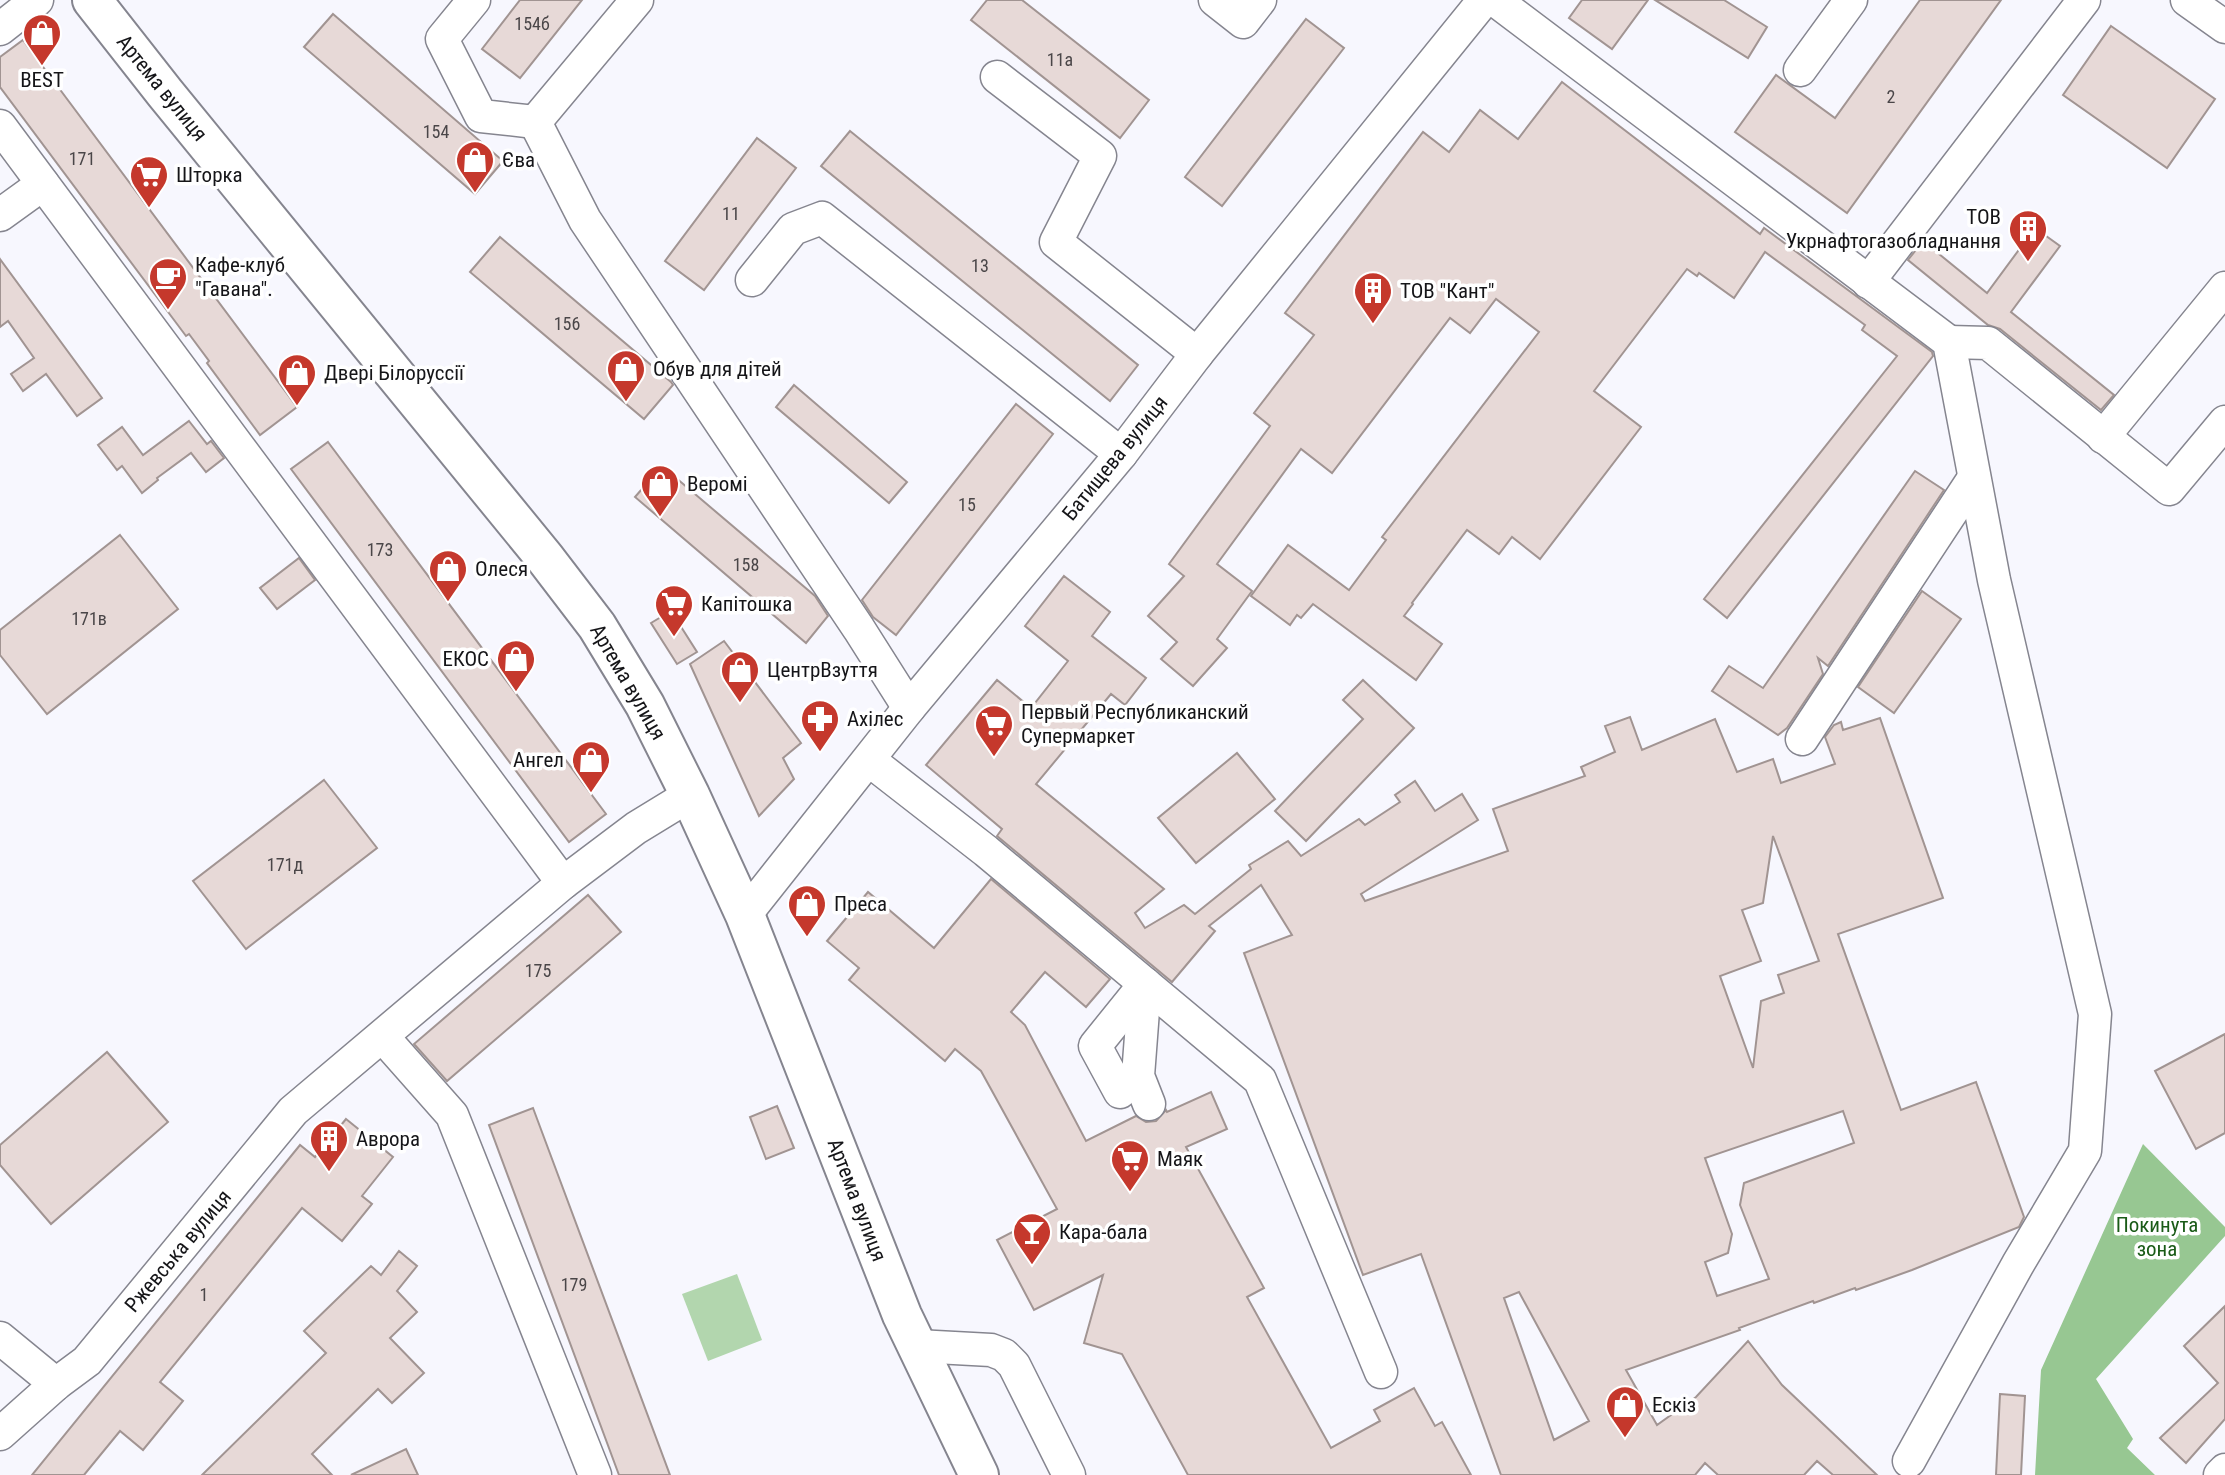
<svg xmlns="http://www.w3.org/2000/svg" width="2225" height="1475" font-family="'Roboto Condensed',sans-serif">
	<rect width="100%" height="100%" fill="#f7f7fe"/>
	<!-- green -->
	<path fill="#b2d6ae" d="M737,1274l25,66 -54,21 -26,-67z"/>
	<!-- forest -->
	<path fill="#97c792" d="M2143,1144l82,83v9l-129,143 37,60 -6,9 28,27h-120l6,-105z"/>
	<!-- building -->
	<g fill="#e7d9d7" stroke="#a19492" stroke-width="2" fill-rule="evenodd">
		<path d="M520,0h62l-62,78 -38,-29z"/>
		<path d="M987,0h35l127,100 -29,38 -149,-118z"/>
		<path d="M1582,0h66l-36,49 -43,-31z"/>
		<path d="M1655,0h69l43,27 -19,31z"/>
		<path d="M1920,0h81l-154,213 -112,-81 41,-57 59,43z"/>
		<path d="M333,14l170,147 -28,33 -171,-147z"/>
		<path d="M1306,19l38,29 -122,158 -37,-29z"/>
		<path d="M2111,26l104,73 -48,69 -104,-73z"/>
		<path d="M23,40l274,367 -37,28 -53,-72 2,-2 -20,-27 -3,2 -186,-249v-30z"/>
		<path d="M1562,82l198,152 4,-6 168,124 1,4 -206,262 -23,-19 193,-243 -35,-26 3,-5 -100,-73 -31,46 -35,-25 -2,3 -10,-7 -93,122 47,36 -101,132 -28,-22 -13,17 -32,-24 -55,73 1,1 -9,12 38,28 -26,36 -103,-76 -12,14 -4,-3 -7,10 -39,-29 37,-51 61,45 37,-50 -4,-3 157,-205 -43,-33 -26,34 -20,-15 -118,155 -31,-24 -84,115 35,27 -35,48 10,9 -34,38 -32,-27 16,-17 -29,-26 36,-40 -15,-12 101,-138 -16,-13 60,-78 -29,-22 138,-181 26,20 31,-42 38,29z"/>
		<path d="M850,131l288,234 -28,36 -289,-235z"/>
		<path d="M757,138l39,30 -92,122 -39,-29z"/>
		<path d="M2035,228l25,18 -49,66 103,83 -13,15 -101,-81 -12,-4 -80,-65 15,-19 64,52z"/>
		<path d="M500,237l171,145 2,3 -29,34 -174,-147z"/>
		<path d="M0,259l102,139 -25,18 -31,-42 -23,17 -12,-17 23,-16 -26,-37 -8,6z"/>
		<path d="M794,385l113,97 -18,21 -113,-96z"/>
		<path d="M1016,404l37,30 -157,201 -23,-18 -11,-17z"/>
		<path d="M189,421l18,23 4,-3 13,17 -18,14 -15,-19 -34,25 1,2 -16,13 -20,-27 -5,4 -19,-25 24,-18 21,28z"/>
		<path d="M328,442l278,372 -37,28 -278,-373z"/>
		<path d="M662,466l153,130 13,20 -22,27 -171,-146z"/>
		<path d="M1915,471l29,19 -116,176 -10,-8 5,16 -36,54 -9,7 -66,-44 17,-25 34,22z"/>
		<path d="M120,535l58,74 -131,105 -47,-59v-25z"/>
		<path d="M299,558l16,22 -38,29 -17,-21z"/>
		<path d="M1064,576l46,36 -18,24 54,42 -21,27 -14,-11 -75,90 128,105 -29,24 10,15 39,-23 11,9 56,-45 -2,-4 39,-24 13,15 58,-37 6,6 35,-23 -5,-7 20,-14 20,30 27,-17 16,26 -117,74 4,7 143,-50 -15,-42 92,-33 -4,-9 34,-15 -10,-26 25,-9 12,33 73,-31 22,53 36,-13 8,24 54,-19 -10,-27 9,-12 7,-3 2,8 37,-12 63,180 -105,36 63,176 75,-28 48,135 -5,10 -107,43 -56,20 -1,-2 -41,15 -1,-2 -74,27 1,2 -114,40 31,55 39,-28 52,-56 34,44 95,90h-44l-16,-14 -13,14h-86l-13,-12 -10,12h-194l-80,-221 -58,21 -119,-322 48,-18 -31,-50 -52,41 6,5 -43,51 -175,-146 5,-7 -76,-64 71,-85 34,28 37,-47 -43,-35zM1773,836l46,125 -41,14 6,18 -23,8 -8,67 -33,-92 41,-15 -19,-51 21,-7zM1843,1111l11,32 -110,40 -4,22 29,74 -52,17 -12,-34 23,-9 4,-19 -27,-76zM1519,1292l70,129 -35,19 -50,-142z"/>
		<path d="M1922,591l39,28 -67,94 -36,-26z"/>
		<path d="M671,611l26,41 -20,12 -26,-41z"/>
		<path d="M724,641l77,102 -18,15 11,21 -35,37 -69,-152z"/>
		<path d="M1363,680l51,48 -108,113 -31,-30 88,-92 -20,-19z"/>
		<path d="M1237,753l38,46 -79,64 -38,-45z"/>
		<path d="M324,780l53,68 -131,101 -53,-68z"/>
		<path d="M991,879l119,100 -24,28 -41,-35 -34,40 14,13 61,116 50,-25 10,6 10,-1 10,-11 1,2 44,-20 16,37 -41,18 78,141 -17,9 84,151 49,-27 -6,-11 40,-22 21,38 7,-4 29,53h-283l-66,-121 -38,-11 19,-68 -69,35 -37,-70 60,-31 -76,-138 -26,-22 -10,12 -96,-81 10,-12 -32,-27 41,-49 66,56z"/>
		<path d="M588,895l33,37 -174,149 -33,-37z"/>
		<path d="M2225,1034v99l-29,16 -41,-78z"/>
		<path d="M107,1052l61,70 -117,102 -51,-59v-20z"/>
		<path d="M777,1106l17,42 -28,11 -16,-42z"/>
		<path d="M533,1108l137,367h-51l-130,-350z"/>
		<path d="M346,1119l47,38 -31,39 10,8 -30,37 -40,-33 -142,174 23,19 -40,49 -23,-19 -36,44h-52l268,-330 15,12z"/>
		<path d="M399,1251l18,15 -20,25 20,21 -27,26 34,35 -32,30 -14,-14 -66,65 20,21h-130l124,-122 -22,-22 67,-65 10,9z"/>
		<path d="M2225,1306v113l-39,44 -26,-25 58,-55 -34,-37z"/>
		<path d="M2000,1394l25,2 -4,79h-25z"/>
		<path d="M406,1449l12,26h-67z"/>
	</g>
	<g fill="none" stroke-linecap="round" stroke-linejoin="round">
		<defs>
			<g id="minor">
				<path d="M474,0l-32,39 39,77 54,6 102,-122"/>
				<path d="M1215,0l28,22 17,-22"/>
				<path d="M1495,0l454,342 45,238 101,434 -10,137 -67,113 -109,197"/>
				<path d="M2187,0l38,27"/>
				<path d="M0,29l37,-29"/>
				<path d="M1800,70l51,-70"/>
				<path d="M997,77l103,79 -44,86 141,112"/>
				<path d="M535,122l50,98 274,409 50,79"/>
				<path d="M0,126l563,757"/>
				<path d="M0,215l43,-31"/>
				<path d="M752,280l41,-51 29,-11 299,236"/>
				<path d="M1868,282l216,-282"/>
				<path d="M1949,342l39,1 181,146 56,-67"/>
				<path d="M2103,437l122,-149"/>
				<path d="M1802,739l172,-261"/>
				<path d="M869,760l117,91 274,229 121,292"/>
				<path d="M745,915l164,-207 212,-254 76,-100 287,-354"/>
				<path d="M1145,984l-7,92 11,28"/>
				<path d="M383,1037l69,78 143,360"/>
				<path d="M1120,1092l-25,-46 50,-62"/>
				<path d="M0,1338l56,46"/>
				<path d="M917,1346l74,4 13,5 10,10 55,110"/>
				<path d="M0,1434l56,-50 31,-23 206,-250 270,-228 73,-55 54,-33"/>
				<path d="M2220,1475l5,-5"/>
			</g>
			<path id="major" d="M92,0l73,93 380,465 52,68 48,79 45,90 55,120 157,400 77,160"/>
		</defs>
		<!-- minor casing -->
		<use href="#minor" stroke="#85858f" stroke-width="35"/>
		<!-- major casing -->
		<use href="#major" stroke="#85858f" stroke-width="42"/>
		<!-- minor -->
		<use href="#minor" stroke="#fff" stroke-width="32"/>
		<!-- major -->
		<use href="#major" stroke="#fff" stroke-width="38"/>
	</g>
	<!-- icons -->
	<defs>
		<symbol id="shop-pin" viewBox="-11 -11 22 30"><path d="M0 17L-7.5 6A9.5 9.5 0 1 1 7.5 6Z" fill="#c5382c" stroke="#fff"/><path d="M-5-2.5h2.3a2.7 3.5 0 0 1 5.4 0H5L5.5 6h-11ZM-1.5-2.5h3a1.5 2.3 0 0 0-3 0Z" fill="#fff"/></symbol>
		<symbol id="supermarket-pin" viewBox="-11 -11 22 30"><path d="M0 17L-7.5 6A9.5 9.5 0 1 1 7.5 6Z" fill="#c5382c" stroke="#fff"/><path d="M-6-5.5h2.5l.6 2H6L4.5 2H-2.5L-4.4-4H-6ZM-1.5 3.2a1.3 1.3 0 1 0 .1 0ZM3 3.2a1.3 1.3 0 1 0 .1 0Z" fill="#fff"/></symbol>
		<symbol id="building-pin" viewBox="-11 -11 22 30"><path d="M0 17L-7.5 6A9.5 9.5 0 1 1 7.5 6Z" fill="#c5382c" stroke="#fff"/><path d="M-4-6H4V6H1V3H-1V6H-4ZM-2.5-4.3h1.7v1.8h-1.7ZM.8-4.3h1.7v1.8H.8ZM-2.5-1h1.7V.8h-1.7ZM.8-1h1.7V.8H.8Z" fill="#fff"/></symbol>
		<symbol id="cafe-pin" viewBox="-11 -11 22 30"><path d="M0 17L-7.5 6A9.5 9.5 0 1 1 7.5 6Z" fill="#c5382c" stroke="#fff"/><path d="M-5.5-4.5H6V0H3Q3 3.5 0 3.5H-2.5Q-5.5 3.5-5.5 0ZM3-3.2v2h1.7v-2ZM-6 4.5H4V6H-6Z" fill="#fff"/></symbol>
		<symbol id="pharmacy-pin" viewBox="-11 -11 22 30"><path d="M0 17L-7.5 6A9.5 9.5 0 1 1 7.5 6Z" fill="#c5382c" stroke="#fff"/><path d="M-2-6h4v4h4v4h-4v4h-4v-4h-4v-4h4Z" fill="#fff"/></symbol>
		<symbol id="bar-pin" viewBox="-11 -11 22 30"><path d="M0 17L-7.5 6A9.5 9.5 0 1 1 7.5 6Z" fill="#c5382c" stroke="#fff"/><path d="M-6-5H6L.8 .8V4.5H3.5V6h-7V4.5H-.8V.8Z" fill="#fff"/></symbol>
	</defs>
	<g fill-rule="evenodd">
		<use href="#shop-pin" x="20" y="11" width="44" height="60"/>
		<use href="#shop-pin" x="453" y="138" width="44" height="60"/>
		<use href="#supermarket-pin" x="127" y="153" width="44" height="60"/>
		<use href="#building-pin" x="2006" y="207" width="44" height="60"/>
		<use href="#cafe-pin" x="146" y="255" width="44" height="60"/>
		<use href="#building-pin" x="1351" y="269" width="44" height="60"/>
		<use href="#shop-pin" x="604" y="347" width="44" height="60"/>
		<use href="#shop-pin" x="275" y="351" width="44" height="60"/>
		<use href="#shop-pin" x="638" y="462" width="44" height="60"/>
		<use href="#shop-pin" x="426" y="547" width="44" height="60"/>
		<use href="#supermarket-pin" x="652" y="582" width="44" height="60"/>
		<use href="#shop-pin" x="494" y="637" width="44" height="60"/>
		<use href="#shop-pin" x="718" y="648" width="44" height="60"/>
		<use href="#pharmacy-pin" x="798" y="697" width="44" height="60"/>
		<use href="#supermarket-pin" x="972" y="702" width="44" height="60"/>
		<use href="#shop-pin" x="569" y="738" width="44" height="60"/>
		<use href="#shop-pin" x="785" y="882" width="44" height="60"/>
		<use href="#building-pin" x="307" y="1117" width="44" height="60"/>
		<use href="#supermarket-pin" x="1108" y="1137" width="44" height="60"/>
		<use href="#bar-pin" x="1010" y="1210" width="44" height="60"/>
		<use href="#shop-pin" x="1603" y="1383" width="44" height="60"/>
	</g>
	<g text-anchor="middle" stroke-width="7" stroke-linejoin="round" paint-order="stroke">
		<!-- number labels -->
		<g font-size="18" fill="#4a4648">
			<text x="532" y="30">154б</text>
			<text x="1060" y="66">11а</text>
			<text x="1891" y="103">2</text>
			<text x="436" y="138">154</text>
			<text x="82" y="165">171</text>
			<text x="731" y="220">11</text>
			<text x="980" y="272">13</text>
			<text x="567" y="330">156</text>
			<text x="967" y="511">15</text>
			<text x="380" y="556">173</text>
			<text x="746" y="571">158</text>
			<text x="89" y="625">171в</text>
			<text x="285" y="871">171д</text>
			<text x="538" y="977">175</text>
			<text x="574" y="1291">179</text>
			<text x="204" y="1301">1</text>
		</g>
		<!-- poi labels -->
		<g font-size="21" fill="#151518" stroke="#fff" text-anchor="start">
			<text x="42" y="87" text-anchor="middle">BEST</text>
			<text x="502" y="167">Єва</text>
			<text x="176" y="182">Шторка</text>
			<text x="2001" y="224" text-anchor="end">ТОВ<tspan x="2001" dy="24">Укрнафтогазобладнання</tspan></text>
			<text x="195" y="272">Кафе-клуб<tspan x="195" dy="24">"Гавана".</tspan></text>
			<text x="1400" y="298">ТОВ "Кант"</text>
			<text x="653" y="376">Обув для дітей</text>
			<text x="324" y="380">Двері Білоруссії</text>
			<text x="687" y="491">Веромі</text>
			<text x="475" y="576">Олеся</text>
			<text x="701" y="611">Капітошка</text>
			<text x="489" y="666" text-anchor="end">ЕКОС</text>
			<text x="767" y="677">ЦентрВзуття</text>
			<text x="1021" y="719">Первый Республиканский<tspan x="1021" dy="24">Супермаркет</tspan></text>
			<text x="847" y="726">Ахілес</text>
			<text x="564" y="767" text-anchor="end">Ангел</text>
			<text x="834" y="911">Преса</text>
			<text x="356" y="1146">Аврора</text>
			<text x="1157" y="1166">Маяк</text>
			<text x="1059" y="1239">Кара-бала</text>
			<text x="1652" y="1412">Ескіз</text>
		</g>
		<!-- street labels -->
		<g font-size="21" fill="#151518" stroke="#fff">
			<text transform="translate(162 88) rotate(51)" y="7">Артема вулиця</text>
			<text transform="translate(1115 458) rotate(-51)" y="7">Батищева вулиця</text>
			<text transform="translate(628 682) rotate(60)" y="7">Артема вулиця</text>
			<text transform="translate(857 1200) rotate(69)" y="7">Артема вулиця</text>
			<text transform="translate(178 1251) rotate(-50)" y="7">Ржевська вулиця</text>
		</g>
		<!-- park labels -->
		<g font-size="21" fill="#1a5b17" stroke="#fff">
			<text x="2157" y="1232">Покинута<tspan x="2157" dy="24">зона</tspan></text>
		</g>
	</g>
</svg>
